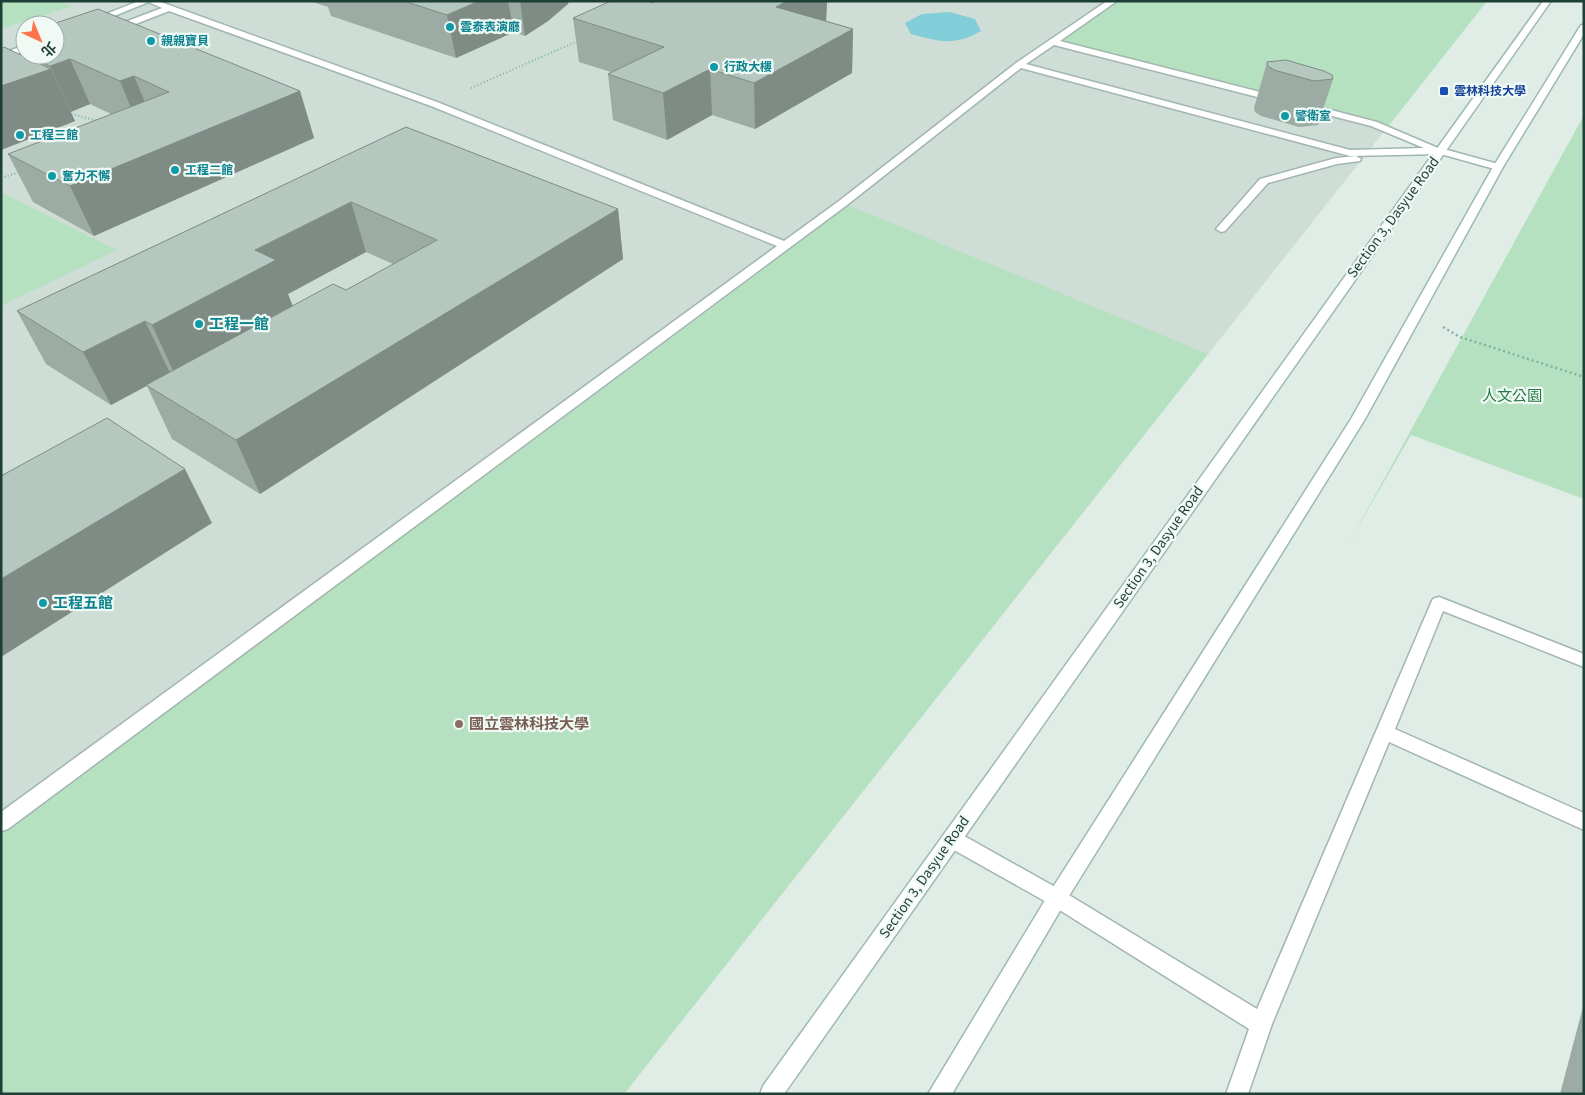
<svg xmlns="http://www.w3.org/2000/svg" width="1585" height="1095" font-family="'Source Sans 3','Noto Sans TC',sans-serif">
	<rect width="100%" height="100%" fill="#e0ede7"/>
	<!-- built -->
	<path fill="#ceddd6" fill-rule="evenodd" d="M1,1h1486l-863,1093h-623zM25,25h30v30h-30z"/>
	<!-- green -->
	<g fill="#b6e1c1">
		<path d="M1,1h59l12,5 -71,23z"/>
		<path d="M1113,1h374l-100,127 -333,-86z"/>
		<path d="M1584,115v384l-173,-64 -61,106z"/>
		<path d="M1,192l116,58 -116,56z"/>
		<path d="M843,203l365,151 -584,740h-623v-271z"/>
	</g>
	<!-- water -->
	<path fill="#81cdd8" d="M950,12l25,7 6,12c-26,15 -42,11 -70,3l-6,-11 17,-9z"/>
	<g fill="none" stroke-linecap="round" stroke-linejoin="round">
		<defs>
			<g id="lane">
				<path d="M146,1h12l279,101 347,139 55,-40 177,-138 91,-62h10l-57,40 220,56 2,2 -5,3 -223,-57 -28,19 324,86 74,-2 -53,-22 -70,-18v-4l3,-1 73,19 68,29 -5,3 -90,2 -329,-88 -174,137 -839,624 -7,2v-19l776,-566 -346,-140 -262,-95 -54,21h-6v-4l53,-20z"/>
				<path d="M1356,156l5,3 -1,2 -23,3 -69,19 -43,48 -4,1 -5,-3 44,-50 76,-21z"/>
				<path d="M1439,597l145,57v13l-141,-56 -48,118 189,84v17l-195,-88 -117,282 -24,70h-22l23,-65 -199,-125 -105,-59 -2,-6 2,-6 7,-2 7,2 105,59 193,117 174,-406 2,-4z"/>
			</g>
			<path id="street" d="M1440,148l62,17 1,2 -5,3 -61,-17v-4z"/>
			<g id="secondary">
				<path d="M139,1h12l-96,39v-6z"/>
				<path d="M1543,1h8l-767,1093h-24l3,-8z"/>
				<path d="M1581,25h3v9l-81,133 -138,252 -301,485 -112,190h-24l122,-202 301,-473 142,-252z"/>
				<path d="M25,45v6l-24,9v-6z"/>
			</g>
		</defs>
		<!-- lane casing -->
		<use href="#lane" stroke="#a2b5ae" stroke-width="3"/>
		<!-- street casing -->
		<use href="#street" stroke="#a2b5ae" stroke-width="3"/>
		<!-- secondary casing -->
		<use href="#secondary" stroke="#9dbaaf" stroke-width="3"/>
		<!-- path-far1 -->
		<g stroke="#7cb4a1" stroke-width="2" stroke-dasharray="1 2.5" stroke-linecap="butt">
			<path d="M471,88l107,-47"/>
			<path d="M68,113l30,8"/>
			<path d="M1,178l19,-6"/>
		</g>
		<!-- path -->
		<path stroke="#7cb4a1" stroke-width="2.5" stroke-dasharray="2 3" stroke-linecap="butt" d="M1443,327l17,10 124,40"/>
		<!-- lane -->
		<use href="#lane" fill="#fff" fill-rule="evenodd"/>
		<!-- street -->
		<use href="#street" fill="#fff" fill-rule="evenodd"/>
		<!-- secondary -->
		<use href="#secondary" fill="#fff" fill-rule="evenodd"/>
	</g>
	<!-- wall -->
	<g fill="#9caca5" fill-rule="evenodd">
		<path d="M310,1h259l-1,3 -20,17 -23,15 -11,-4 -58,26 -125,-42 -3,-9z"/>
		<path d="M655,1h172l-1,20 27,8 -1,44 -97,56 -43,-14 -45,25 -54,-20 -5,-46 3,-2 -32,-10 -6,-44 79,-15z"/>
		<path d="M1,49l25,8 -2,-3h1v1h30l245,36 14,47 -220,98 -61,-34 -25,-48 103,-40 -21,-10 -20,7 5,10 -74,29z"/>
		<path d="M1267,62l66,17 -15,46 -19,2 -38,-11 -6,-4 -1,-4z"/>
		<path d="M406,127l212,82 5,50 -363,235 -88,-55 -25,-53 -36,19 -65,-41 -29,-53zM366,252l27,12 -47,26 -54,16 -4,-12z"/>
		<path d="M1584,1003v91h-24z"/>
	</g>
	<!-- shaded-wall -->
	<g fill="#7f8c86">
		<path d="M479,1h29l6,31 -58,26 -9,-43z"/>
		<path d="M520,1h49l-1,3 -20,17 -23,15z"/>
		<path d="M787,1h40l-1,22 -50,-16z"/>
		<path d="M853,29l-1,44 -97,56 -1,-46z"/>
		<path d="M70,59l20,45 -19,8 -21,-46z"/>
		<path d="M51,69l24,52 -74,29v-64z"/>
		<path d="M710,69l2,46 -45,25 -4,-47z"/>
		<path d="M134,76l19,46 -14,6 -19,-47z"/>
		<path d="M300,91l14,47 -220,98 -24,-50z"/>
		<path d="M351,202l15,50 -78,42 7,18 -119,65 -24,-52 103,-75z"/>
		<path d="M618,209l5,50 -363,235 -24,-54z"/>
		<path d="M145,321l25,52 -59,32 -28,-53z"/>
		<path d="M185,469l27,54 -211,134v-78z"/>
	</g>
	<!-- building -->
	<g fill="#b5c8c0" stroke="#7f8c86">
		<path d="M404,1h75l-32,14z"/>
		<path d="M611,1h36l5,2 3,-2h132l-11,6 77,22 -99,54 -44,-14 -47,24 -55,-19 56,-27 -91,-29z"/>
		<path d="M98,9l202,82 -230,95 -62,-32 161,-62 -35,-16 -14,5 -50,-22 -20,7 -24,-11h29v-30h-5z"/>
		<path d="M4,47l47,22 -50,17v-37z"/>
		<path d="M1286,60l38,11 8,4 1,4 -19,2 -40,-11 -6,-4 -1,-4z"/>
		<path d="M406,127l212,82 -382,231 -90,-55 187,-101 13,6 91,-50 -86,-38 -96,48 21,10 -124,65 -7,-4 -62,31 -66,-41z"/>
		<path d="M107,418l78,51 -184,110v-103z"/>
	</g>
	<!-- markers -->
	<g fill="#0f9aa8" stroke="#f1f9f5" stroke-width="2">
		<circle cx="450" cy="27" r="5"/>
		<circle cx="151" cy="41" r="5"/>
		<circle cx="714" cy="67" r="5"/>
		<circle cx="1285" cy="116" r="5"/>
		<circle cx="20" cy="135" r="5"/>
		<circle cx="175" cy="170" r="5"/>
		<circle cx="52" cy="176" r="5"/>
		<circle cx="199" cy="324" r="5"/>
		<circle cx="43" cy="603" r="5"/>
	</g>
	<rect fill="#1a4fb4" stroke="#f1f9f5" stroke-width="2" x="1439" y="86" width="10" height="10" rx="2.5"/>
	<circle fill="#8d6e63" stroke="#f1f9f5" stroke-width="2" cx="459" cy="724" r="5"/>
	<g text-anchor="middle" stroke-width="4.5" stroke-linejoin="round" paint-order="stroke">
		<!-- far-culture labels -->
		<g font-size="12" font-weight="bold" fill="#0d838f" stroke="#f1f9f5" text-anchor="start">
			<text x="460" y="31">雲泰表演廳</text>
			<text x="161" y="45">親親寶貝</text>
			<text x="724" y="71">行政大樓</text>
			<text x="1295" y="120">警衛室</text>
			<text x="30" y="139">工程三館</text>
			<text x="185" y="174">工程二館</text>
			<text x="62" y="180">奮力不懈</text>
		</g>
		<!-- far-transit labels -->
		<g font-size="12" font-weight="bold" fill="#164399" stroke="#f1f9f5" text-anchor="start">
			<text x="1454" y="95">雲林科技大學</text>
		</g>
		<!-- street labels -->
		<g font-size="15" fill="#1e3f36" stroke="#f1f9f5">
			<text transform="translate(1393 217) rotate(-54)" y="5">Section 3, Dasyue Road</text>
			<text transform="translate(1158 547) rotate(-55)" y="5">Section 3, Dasyue Road</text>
			<text transform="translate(924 877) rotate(-55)" y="5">Section 3, Dasyue Road</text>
		</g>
		<!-- culture labels -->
		<g font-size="15" font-weight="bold" fill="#0d838f" stroke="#f1f9f5" text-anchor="start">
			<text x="209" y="329">工程一館</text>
			<text x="53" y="608">工程五館</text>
		</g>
		<!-- park labels -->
		<g font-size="15" fill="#247b44" stroke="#f1f9f5">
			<text x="1512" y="401">人文公園</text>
		</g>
		<!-- education labels -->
		<g font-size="15" font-weight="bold" fill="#785e54" stroke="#f1f9f5" text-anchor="start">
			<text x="469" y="729">國立雲林科技大學</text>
		</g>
	</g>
	<!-- border -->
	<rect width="1585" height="1095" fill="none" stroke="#1e3f36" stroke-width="5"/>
	<!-- north arrow -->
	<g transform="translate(40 40) rotate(136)"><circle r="24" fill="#f1f9f5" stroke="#9dafa9"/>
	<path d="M0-4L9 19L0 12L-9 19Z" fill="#ff744c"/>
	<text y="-8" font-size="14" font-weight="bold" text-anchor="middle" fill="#1e3f36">北</text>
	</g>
</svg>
